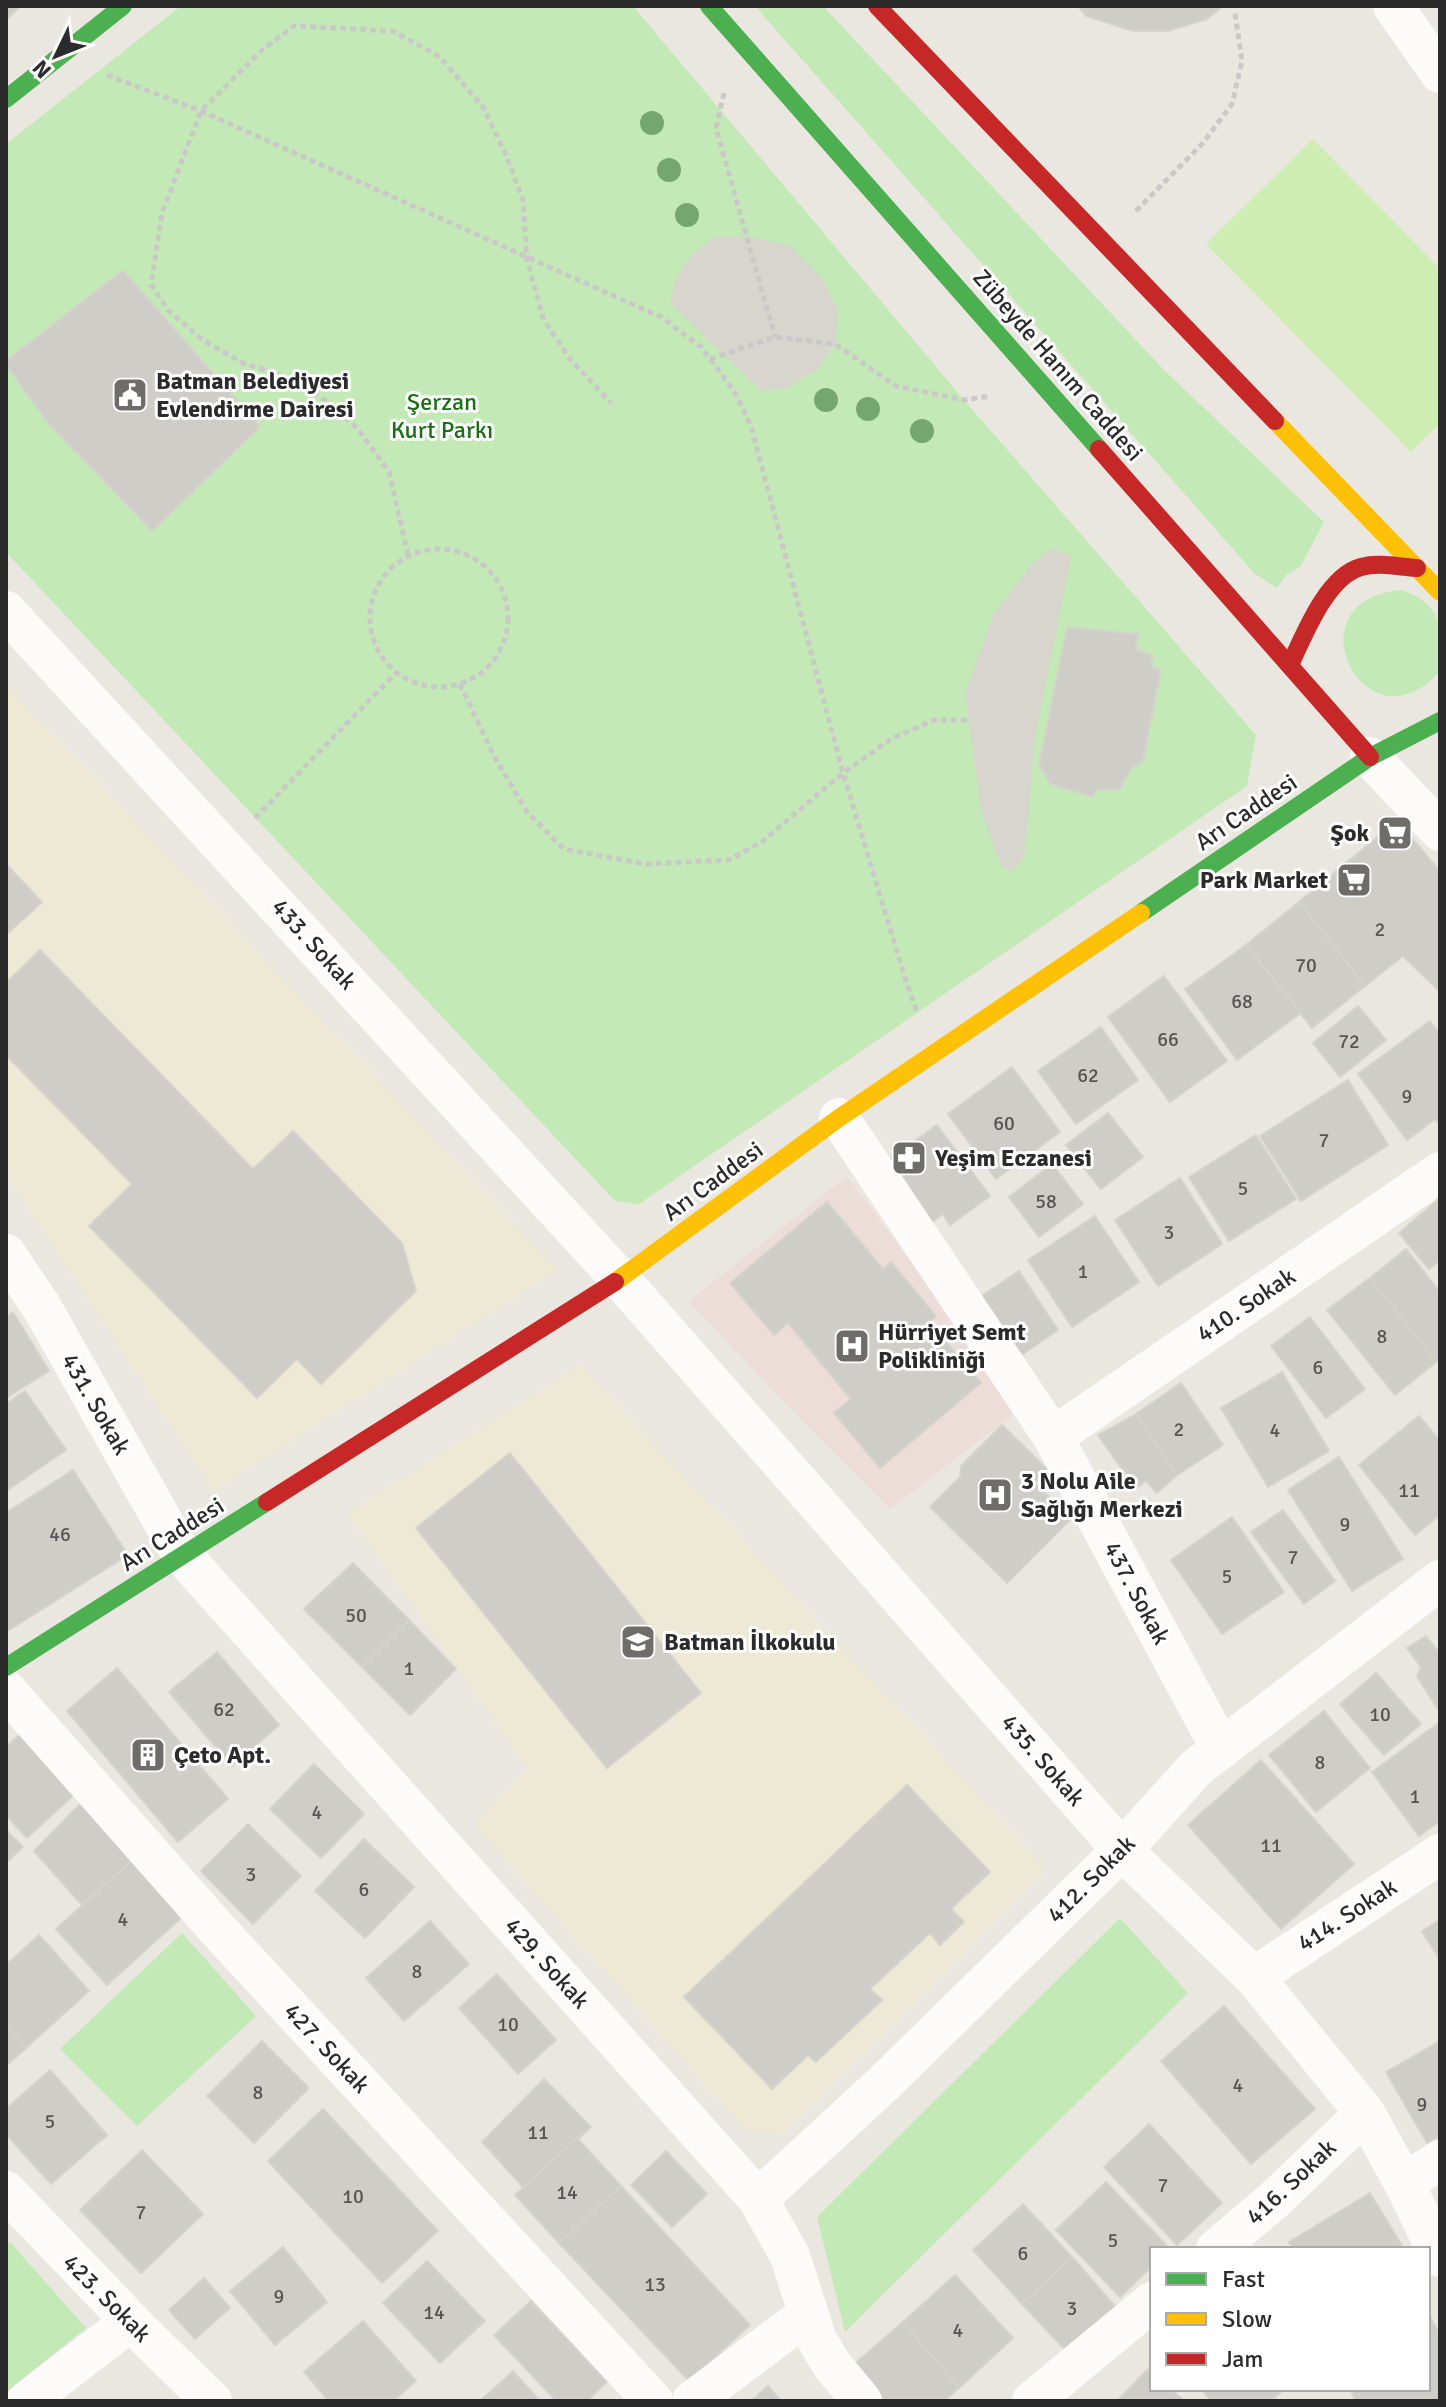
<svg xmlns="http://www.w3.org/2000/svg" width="1446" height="2407" font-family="Signika,sans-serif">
	<rect width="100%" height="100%" fill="#eae7e0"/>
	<!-- education -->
	<g fill="#eee9d4">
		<path d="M6,685l552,585 -345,221 -207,-316z"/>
		<path d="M581,1365l466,505 -265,265 -36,-4 -273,-307 56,-54 -182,-256z"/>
	</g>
	<!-- medical -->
	<path fill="#edddd8" d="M847,1176l173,233 -130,100 -118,-119 -83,-89z"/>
	<!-- green -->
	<g fill="#c3e9b6">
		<path d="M181,6h452l331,394 292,335 -9,51 -608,418 -24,-3 -609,-649v-408z"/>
		<path d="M755,6h68l341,364 160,152 -24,45 -13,7 -10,14 -22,-14z"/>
		<path d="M1401,590c45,15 39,39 39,81 -73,85 -154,-71 -39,-81z"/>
		<path d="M1120,1918l68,75 -343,339 -28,-115z"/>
		<path d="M182,1933l74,83 -119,110 -77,-77z"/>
		<path d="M10,2242l76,86 -80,64v-147z"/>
	</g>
	<!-- pitch -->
	<path fill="#ceedb3" d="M1313,139l127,130v154l-29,29 -205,-208z"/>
	<!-- plaza -->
	<g fill="#d8d5cf">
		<path d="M746,236l43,9 34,34 15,34 -3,31 -17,25 -31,19 -26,3 -91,-88 6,-25 17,-25 23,-16z"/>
		<path d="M1052,548l19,8 -36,180 -10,120 -14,16 -11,-8 -19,-54 -16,-116 28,-79 39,-51z"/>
	</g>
	<!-- building -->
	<g fill="#cecdc7" stroke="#d5d3cc" stroke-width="2">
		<path d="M6,6h15l-15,14z"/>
		<path d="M1078,6h145l-16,13 -39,12h-35l-47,-15z"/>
		<path d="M123,270l137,157 -108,104 -103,-107 -43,-59v-4z"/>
		<path d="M1067,627l71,7 -2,15 16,6v13l9,2 -18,91 -13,9 -10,19 -23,1 -5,7 -42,-13 -11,-20z"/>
		<path d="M1397,821l43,50v121l-37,-36 -38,30 -66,-84z"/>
		<path d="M6,864l36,38 -36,33z"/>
		<path d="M1299,902l66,84 -53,42 -66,-83z"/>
		<path d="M1246,945l55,68 -64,47 -52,-71z"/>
		<path d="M40,950l213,219 40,-38 109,112 14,48 -95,93 -24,-25 -40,39 -168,-172 43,-42 -126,-129v-72z"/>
		<path d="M1164,976l63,85 -57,41 -62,-85z"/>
		<path d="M1358,1006l28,34 -46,37 -27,-34z"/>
		<path d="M1430,1021l10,13v91l-5,-6 -28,21 -49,-66z"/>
		<path d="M1101,1027l37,53 -62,44 -38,-53z"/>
		<path d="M1012,1067l48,65 -64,47 -48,-65z"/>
		<path d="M1348,1080l40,65 -87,56 -41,-65z"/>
		<path d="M1108,1113l35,44 -42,32 -35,-44z"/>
		<path d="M937,1125l53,71 -40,29 -7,-11 -18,13 -45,-61z"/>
		<path d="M1256,1135l40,64 -67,42 -40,-64z"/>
		<path d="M1052,1164l31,40 -44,33 -30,-40z"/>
		<path d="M1180,1178l42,66 -64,42 -43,-66z"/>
		<path d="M1440,1198v62l-11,9 -30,-36z"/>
		<path d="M827,1202l56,67 8,-7 45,54 -7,6 52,61 -101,85 -46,-55 17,-14 -63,-76 -14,12 -44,-52z"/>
		<path d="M1095,1216l44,66 -67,45 -44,-67z"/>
		<path d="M1406,1249l34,43v67l-4,3 -66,-84z"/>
		<path d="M1019,1271l39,59 -44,30 -40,-59z"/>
		<path d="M1370,1278l66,84 -41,33 -68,-85z"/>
		<path d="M13,1312l36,59 -43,27v-81z"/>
		<path d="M1310,1317l55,72 -39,29 -55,-72z"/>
		<path d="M1282,1372l47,79 -61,36 -47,-79z"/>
		<path d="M1181,1383l42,62 -46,30 -41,-61z"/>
		<path d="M25,1391l41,59 -60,41v-87z"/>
		<path d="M1136,1414l41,61 -20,18 -11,-12 -10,8 -38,-54z"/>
		<path d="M1419,1416l21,25v74l-25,20 -56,-70z"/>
		<path d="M1002,1425l46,45 -13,13 36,36 -64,64 -77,-76 30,-30 1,-11z"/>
		<path d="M510,1453l191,240 -94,75 -191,-240z"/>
		<path d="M1339,1457l64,102 -51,32 -64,-101z"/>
		<path d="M73,1470l55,85 -122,77v-119z"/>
		<path d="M1283,1510l52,71 -31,23 -53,-72z"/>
		<path d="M1232,1517l52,75 -62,42 -51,-74z"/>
		<path d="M353,1563l56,57 -47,47 -58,-58z"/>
		<path d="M409,1620l47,49 -46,46 -48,-48z"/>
		<path d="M1426,1636l14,18 -2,55 -15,-23 -6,-10 4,-9 -14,-19z"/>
		<path d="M217,1652l62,73 -47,41 -63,-74z"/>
		<path d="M117,1668l111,131 -50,43 -111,-131z"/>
		<path d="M1376,1673l45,51 -37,31 -44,-51z"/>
		<path d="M1324,1711l46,57 -54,44 -47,-57z"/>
		<path d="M1440,1722v99l-21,15 -47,-64z"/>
		<path d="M22,1733l54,60 -49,45 -21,-23v-68z"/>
		<path d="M1261,1760l93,104 -73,65 -93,-104z"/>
		<path d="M314,1764l50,50 -43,44 -51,-49z"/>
		<path d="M907,1785l83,87 -39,37 13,13 -24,23 -10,-12 -60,56 12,11 -66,62 -8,-7 -36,34 -88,-92z"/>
		<path d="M87,1797l53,56 -58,52 -48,-54z"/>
		<path d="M248,1824l53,52 -48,48 -52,-53z"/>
		<path d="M6,1830l17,17 -17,16z"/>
		<path d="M364,1839l50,48 -49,51 -50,-47z"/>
		<path d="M140,1853l51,56 -84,76 -51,-56z"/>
		<path d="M1440,1920v40l-18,-29z"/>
		<path d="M430,1921l39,43 -65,57 -38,-43z"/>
		<path d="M39,1935l50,56 -63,57 -20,-22v-61z"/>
		<path d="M497,1974l59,66 -38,34 -59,-66z"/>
		<path d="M1224,2006l91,103 -64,55 -90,-103z"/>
		<path d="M6,2026l20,22 -20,18z"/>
		<path d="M262,2041l47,47 -55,55 -47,-47z"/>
		<path d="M1440,2041v95l-13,7 -41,-71z"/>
		<path d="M50,2070l57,65 -56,49 -45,-50v-25z"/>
		<path d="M544,2079l47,48 -67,61 -42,-46z"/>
		<path d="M323,2109l115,122 -56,52 -114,-122z"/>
		<path d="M1149,2124l73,79 -45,42 -73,-78z"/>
		<path d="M577,2138l44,48 -62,57 -44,-48z"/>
		<path d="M142,2150l61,64 -62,59 -61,-63z"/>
		<path d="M666,2151l41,43 -35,33 -41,-42z"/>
		<path d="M1106,2182l64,67h-18v17l-32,31 -64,-67z"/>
		<path d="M621,2186l129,139 -61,56 -130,-138z"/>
		<path d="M1370,2193l34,56h-111l-4,-7z"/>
		<path d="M1023,2204l49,53 -50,47 -49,-54z"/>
		<path d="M283,2247l44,55 -52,43 -45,-54z"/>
		<path d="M1072,2257l49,56 -49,44 -50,-53z"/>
		<path d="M427,2261l58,60 -45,42 -57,-60z"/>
		<path d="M955,2275l58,63 -54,50 -56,-66z"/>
		<path d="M204,2278l26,30 -35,31 -26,-29z"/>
		<path d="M531,2301l76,81 -20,19h-31l-62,-66z"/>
		<path d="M1428,2313l12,22v66h-84l-6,-12h78z"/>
		<path d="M363,2321l53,60 -23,20h-64l-25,-29z"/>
		<path d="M903,2322l56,66 -15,13h-60l-31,-36z"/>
		<path d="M1149,2368l3,3v18h19l13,12h-67z"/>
		<path d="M513,2371l27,30h-60z"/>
		<path d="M768,2386l13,15h-30z"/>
		<path d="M1200,2389h84l-13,12h-59z"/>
	</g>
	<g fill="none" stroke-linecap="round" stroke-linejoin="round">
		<!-- path -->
		<g stroke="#cac9c8" stroke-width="5" stroke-dasharray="6 4" stroke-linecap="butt">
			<path d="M107,75l94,36 460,206 40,30 33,44 17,35 92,347 62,205 12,34"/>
			<path d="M724,93l-8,35 59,209"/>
			<path d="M1136,211l67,-68 29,-39 10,-43 -7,-48"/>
			<path d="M710,359l65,-22 60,7 61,42 68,14 27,-4"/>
			<circle cx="439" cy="618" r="69"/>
			<path d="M408,555l-19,-83 -31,-43 -33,-29 -30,-20 -52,-17 -40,-23 -35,-30 -17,-25 11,-72 39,-102 61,-61 32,-24 99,5 47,26 43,50 23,48 17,45 4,59 16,59 26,40 42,45"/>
			<path d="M460,684l33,70 34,58 37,37 81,15 84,-4 34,-19 80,-68 48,-34 43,-19h33"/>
			<path d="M255,818l141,-145"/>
		</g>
		<!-- street -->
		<g stroke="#fcfbfa" stroke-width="40">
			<path d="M1393,6l47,67"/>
			<path d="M6,611l614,668 502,571 132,127 111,136 39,70 36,74"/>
			<path d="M1370,757l70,74"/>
			<path d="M839,1118l214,319 168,312"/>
			<path d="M6,1254l35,52 141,249 576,644 32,57 27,84 15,25 30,36"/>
			<path d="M1053,1437l387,-265"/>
			<path d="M6,1690l212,240 435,471"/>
			<path d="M1254,1977l186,-123"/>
			<path d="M1404,2183l36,-23"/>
			<path d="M6,2191l133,139 73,71"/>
			<path d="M758,2199l124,-114 240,-235 74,-82 244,-188"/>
			<path d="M1216,2249l57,-48 92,-88"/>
			<path d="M27,2401l103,-79"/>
			<path d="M692,2401l116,-87"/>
			<path d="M1032,2401l120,-99"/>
		</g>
		<!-- fast -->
		<g stroke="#4caf50" stroke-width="18">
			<path d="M709,6l390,443"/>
			<path d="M6,99l117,-93"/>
			<path d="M1141,913l229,-156 70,-36"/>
			<path d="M6,1667l261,-165"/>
		</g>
		<!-- slow -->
		<g stroke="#ffc107" stroke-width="18">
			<path d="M1275,421l165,171"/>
			<path d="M615,1282l224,-164 302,-205"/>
		</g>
		<!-- jam -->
		<g stroke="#c62828" stroke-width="18">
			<path d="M877,6l398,415"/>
			<path d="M1099,449l271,308"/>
			<path d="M1290,665c14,-30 37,-89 71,-98 18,-5 38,0 56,1"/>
			<path d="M267,1502l348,-220"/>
		</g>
	</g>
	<!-- trees -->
	<g fill="#76a670">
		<circle cx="652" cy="123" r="12"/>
		<circle cx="669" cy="170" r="12"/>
		<circle cx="687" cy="215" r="12"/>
		<circle cx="826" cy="400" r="12"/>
		<circle cx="868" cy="409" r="12"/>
		<circle cx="922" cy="431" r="12"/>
	</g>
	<!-- icons -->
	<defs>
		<symbol id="civic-square" viewBox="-11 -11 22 22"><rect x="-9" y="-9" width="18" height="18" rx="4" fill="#6e6d6a" stroke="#fff"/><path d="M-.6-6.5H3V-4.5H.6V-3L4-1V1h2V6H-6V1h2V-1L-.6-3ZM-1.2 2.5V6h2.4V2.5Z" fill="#fff"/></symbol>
		<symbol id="supermarket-square" viewBox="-11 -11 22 22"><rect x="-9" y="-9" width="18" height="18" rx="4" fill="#6e6d6a" stroke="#fff"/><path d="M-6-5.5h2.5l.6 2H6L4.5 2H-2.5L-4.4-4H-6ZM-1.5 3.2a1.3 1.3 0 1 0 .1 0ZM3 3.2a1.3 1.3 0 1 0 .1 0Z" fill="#fff"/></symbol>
		<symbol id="pharmacy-square" viewBox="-11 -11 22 22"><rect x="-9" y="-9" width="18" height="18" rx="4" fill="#6e6d6a" stroke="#fff"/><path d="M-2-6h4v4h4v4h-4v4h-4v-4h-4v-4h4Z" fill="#fff"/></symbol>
		<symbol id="hospital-square" viewBox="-11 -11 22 22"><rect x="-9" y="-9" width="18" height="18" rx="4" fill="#6e6d6a" stroke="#fff"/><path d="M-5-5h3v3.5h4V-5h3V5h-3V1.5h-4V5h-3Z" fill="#fff"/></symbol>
		<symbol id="school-square" viewBox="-11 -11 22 22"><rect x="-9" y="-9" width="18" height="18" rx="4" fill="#6e6d6a" stroke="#fff"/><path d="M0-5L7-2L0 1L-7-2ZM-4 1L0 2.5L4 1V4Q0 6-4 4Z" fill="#fff"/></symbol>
		<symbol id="building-square" viewBox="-11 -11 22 22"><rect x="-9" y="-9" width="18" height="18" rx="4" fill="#6e6d6a" stroke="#fff"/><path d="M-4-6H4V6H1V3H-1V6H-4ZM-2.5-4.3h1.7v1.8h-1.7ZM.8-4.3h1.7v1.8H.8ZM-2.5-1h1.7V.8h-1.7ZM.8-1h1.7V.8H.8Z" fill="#fff"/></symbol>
	</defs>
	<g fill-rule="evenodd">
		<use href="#civic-square" x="110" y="375" width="40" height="40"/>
		<use href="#supermarket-square" x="1375" y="813" width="40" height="40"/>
		<use href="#supermarket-square" x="1334" y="860" width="40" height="40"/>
		<use href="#pharmacy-square" x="889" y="1138" width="40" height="40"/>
		<use href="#hospital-square" x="832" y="1326" width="40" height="40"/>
		<use href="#hospital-square" x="975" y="1475" width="40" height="40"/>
		<use href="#school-square" x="618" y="1622" width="40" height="40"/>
		<use href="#building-square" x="128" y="1735" width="40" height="40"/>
	</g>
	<g text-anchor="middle" stroke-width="6" stroke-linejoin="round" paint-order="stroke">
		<!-- number labels -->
		<g font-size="20" fill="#565554">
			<text x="1380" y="936">2</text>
			<text x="1306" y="972">70</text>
			<text x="1242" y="1008">68</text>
			<text x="1168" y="1046">66</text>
			<text x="1349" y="1048">72</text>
			<text x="1088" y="1082">62</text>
			<text x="1407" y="1103">9</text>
			<text x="1004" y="1130">60</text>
			<text x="1324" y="1147">7</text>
			<text x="1243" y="1195">5</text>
			<text x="1046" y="1208">58</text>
			<text x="1169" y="1239">3</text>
			<text x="1083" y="1278">1</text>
			<text x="1382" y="1343">8</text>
			<text x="1318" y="1374">6</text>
			<text x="1179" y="1436">2</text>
			<text x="1275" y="1437">4</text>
			<text x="1409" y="1497">11</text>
			<text x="1345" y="1531">9</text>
			<text x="60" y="1541">46</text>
			<text x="1293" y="1564">7</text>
			<text x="1227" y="1583">5</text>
			<text x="356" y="1622">50</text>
			<text x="409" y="1675">1</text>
			<text x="224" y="1716">62</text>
			<text x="1380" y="1721">10</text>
			<text x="1320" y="1769">8</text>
			<text x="1415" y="1803">1</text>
			<text x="317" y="1819">4</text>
			<text x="1271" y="1852">11</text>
			<text x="251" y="1881">3</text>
			<text x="364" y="1896">6</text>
			<text x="123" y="1926">4</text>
			<text x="417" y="1978">8</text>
			<text x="508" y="2031">10</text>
			<text x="1238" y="2092">4</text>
			<text x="258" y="2099">8</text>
			<text x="1422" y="2111">9</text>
			<text x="50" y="2128">5</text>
			<text x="538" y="2139">11</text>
			<text x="1163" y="2192">7</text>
			<text x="567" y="2199">14</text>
			<text x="353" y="2203">10</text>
			<text x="141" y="2219">7</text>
			<text x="1113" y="2247">5</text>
			<text x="1023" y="2260">6</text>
			<text x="655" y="2291">13</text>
			<text x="279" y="2303">9</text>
			<text x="1072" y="2315">3</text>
			<text x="434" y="2319">14</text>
			<text x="958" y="2337">4</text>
		</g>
		<!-- street labels -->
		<g font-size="24" fill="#2b2b2b" stroke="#fff">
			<text transform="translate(1058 365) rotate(49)" y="8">Zübeyde Hanım Caddesi</text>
			<text transform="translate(1246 812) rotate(-34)" y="8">Arı Caddesi</text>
			<text transform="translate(314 944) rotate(48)" y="8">433. Sokak</text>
			<text transform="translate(713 1181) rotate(-36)" y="8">Arı Caddesi</text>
			<text transform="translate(1246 1305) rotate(-34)" y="8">410. Sokak</text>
			<text transform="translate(96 1404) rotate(60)" y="8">431. Sokak</text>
			<text transform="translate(172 1534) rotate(-32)" y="8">Arı Caddesi</text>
			<text transform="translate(1137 1593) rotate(62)" y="8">437. Sokak</text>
			<text transform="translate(1043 1760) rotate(49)" y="8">435. Sokak</text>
			<text transform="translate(1091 1879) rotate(-45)" y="8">412. Sokak</text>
			<text transform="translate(1347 1915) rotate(-33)" y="8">414. Sokak</text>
			<text transform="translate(547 1963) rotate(48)" y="8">429. Sokak</text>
			<text transform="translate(327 2048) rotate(47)" y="8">427. Sokak</text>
			<text transform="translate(1291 2182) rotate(-43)" y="8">416. Sokak</text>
			<text transform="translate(107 2298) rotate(45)" y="8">423. Sokak</text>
		</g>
		<!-- poi labels -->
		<g font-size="24" font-weight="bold" fill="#2b2b2b" stroke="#fff" text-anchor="start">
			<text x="156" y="389">Batman Belediyesi<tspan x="156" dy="28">Evlendirme Dairesi</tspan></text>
			<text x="1369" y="841" text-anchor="end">Şok</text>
			<text x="1328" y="888" text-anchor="end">Park Market</text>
			<text x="935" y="1166">Yeşim Eczanesi</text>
			<text x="878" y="1340">Hürriyet Semt<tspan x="878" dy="28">Polikliniği</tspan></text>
			<text x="1021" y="1489">3 Nolu Aile<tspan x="1021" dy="28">Sağlığı Merkezi</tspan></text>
			<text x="664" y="1650">Batman İlkokulu</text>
			<text x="174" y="1763">Çeto Apt.</text>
		</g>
		<!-- park labels -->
		<g font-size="24" fill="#187014" stroke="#fff">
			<text x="442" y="410">Şerzan<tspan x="442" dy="28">Kurt Parkı</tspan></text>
		</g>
	</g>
	<!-- border -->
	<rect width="1446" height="2407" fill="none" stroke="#2b2b2b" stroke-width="16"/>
	<!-- legend -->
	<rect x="1150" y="2247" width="280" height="144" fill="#ffffff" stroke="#aaaaaa" stroke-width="2"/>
	<rect x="1166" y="2273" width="40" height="12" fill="#4caf50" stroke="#aaaaaa" stroke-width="2"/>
	<text x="1222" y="2287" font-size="24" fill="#2b2b2b">Fast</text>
	<rect x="1166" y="2313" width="40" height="12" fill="#ffc107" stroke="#aaaaaa" stroke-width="2"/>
	<text x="1222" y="2327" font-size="24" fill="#2b2b2b">Slow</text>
	<rect x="1166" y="2353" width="40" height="12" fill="#c62828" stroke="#aaaaaa" stroke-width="2"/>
	<text x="1222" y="2367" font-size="24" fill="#2b2b2b">Jam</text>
	<!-- north arrow -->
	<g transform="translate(56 56) rotate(227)" stroke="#ffffff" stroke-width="6" paint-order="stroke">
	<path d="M0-6L14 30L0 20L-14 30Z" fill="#2b2b2b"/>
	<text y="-12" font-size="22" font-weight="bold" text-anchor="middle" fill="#2b2b2b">N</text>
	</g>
</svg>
